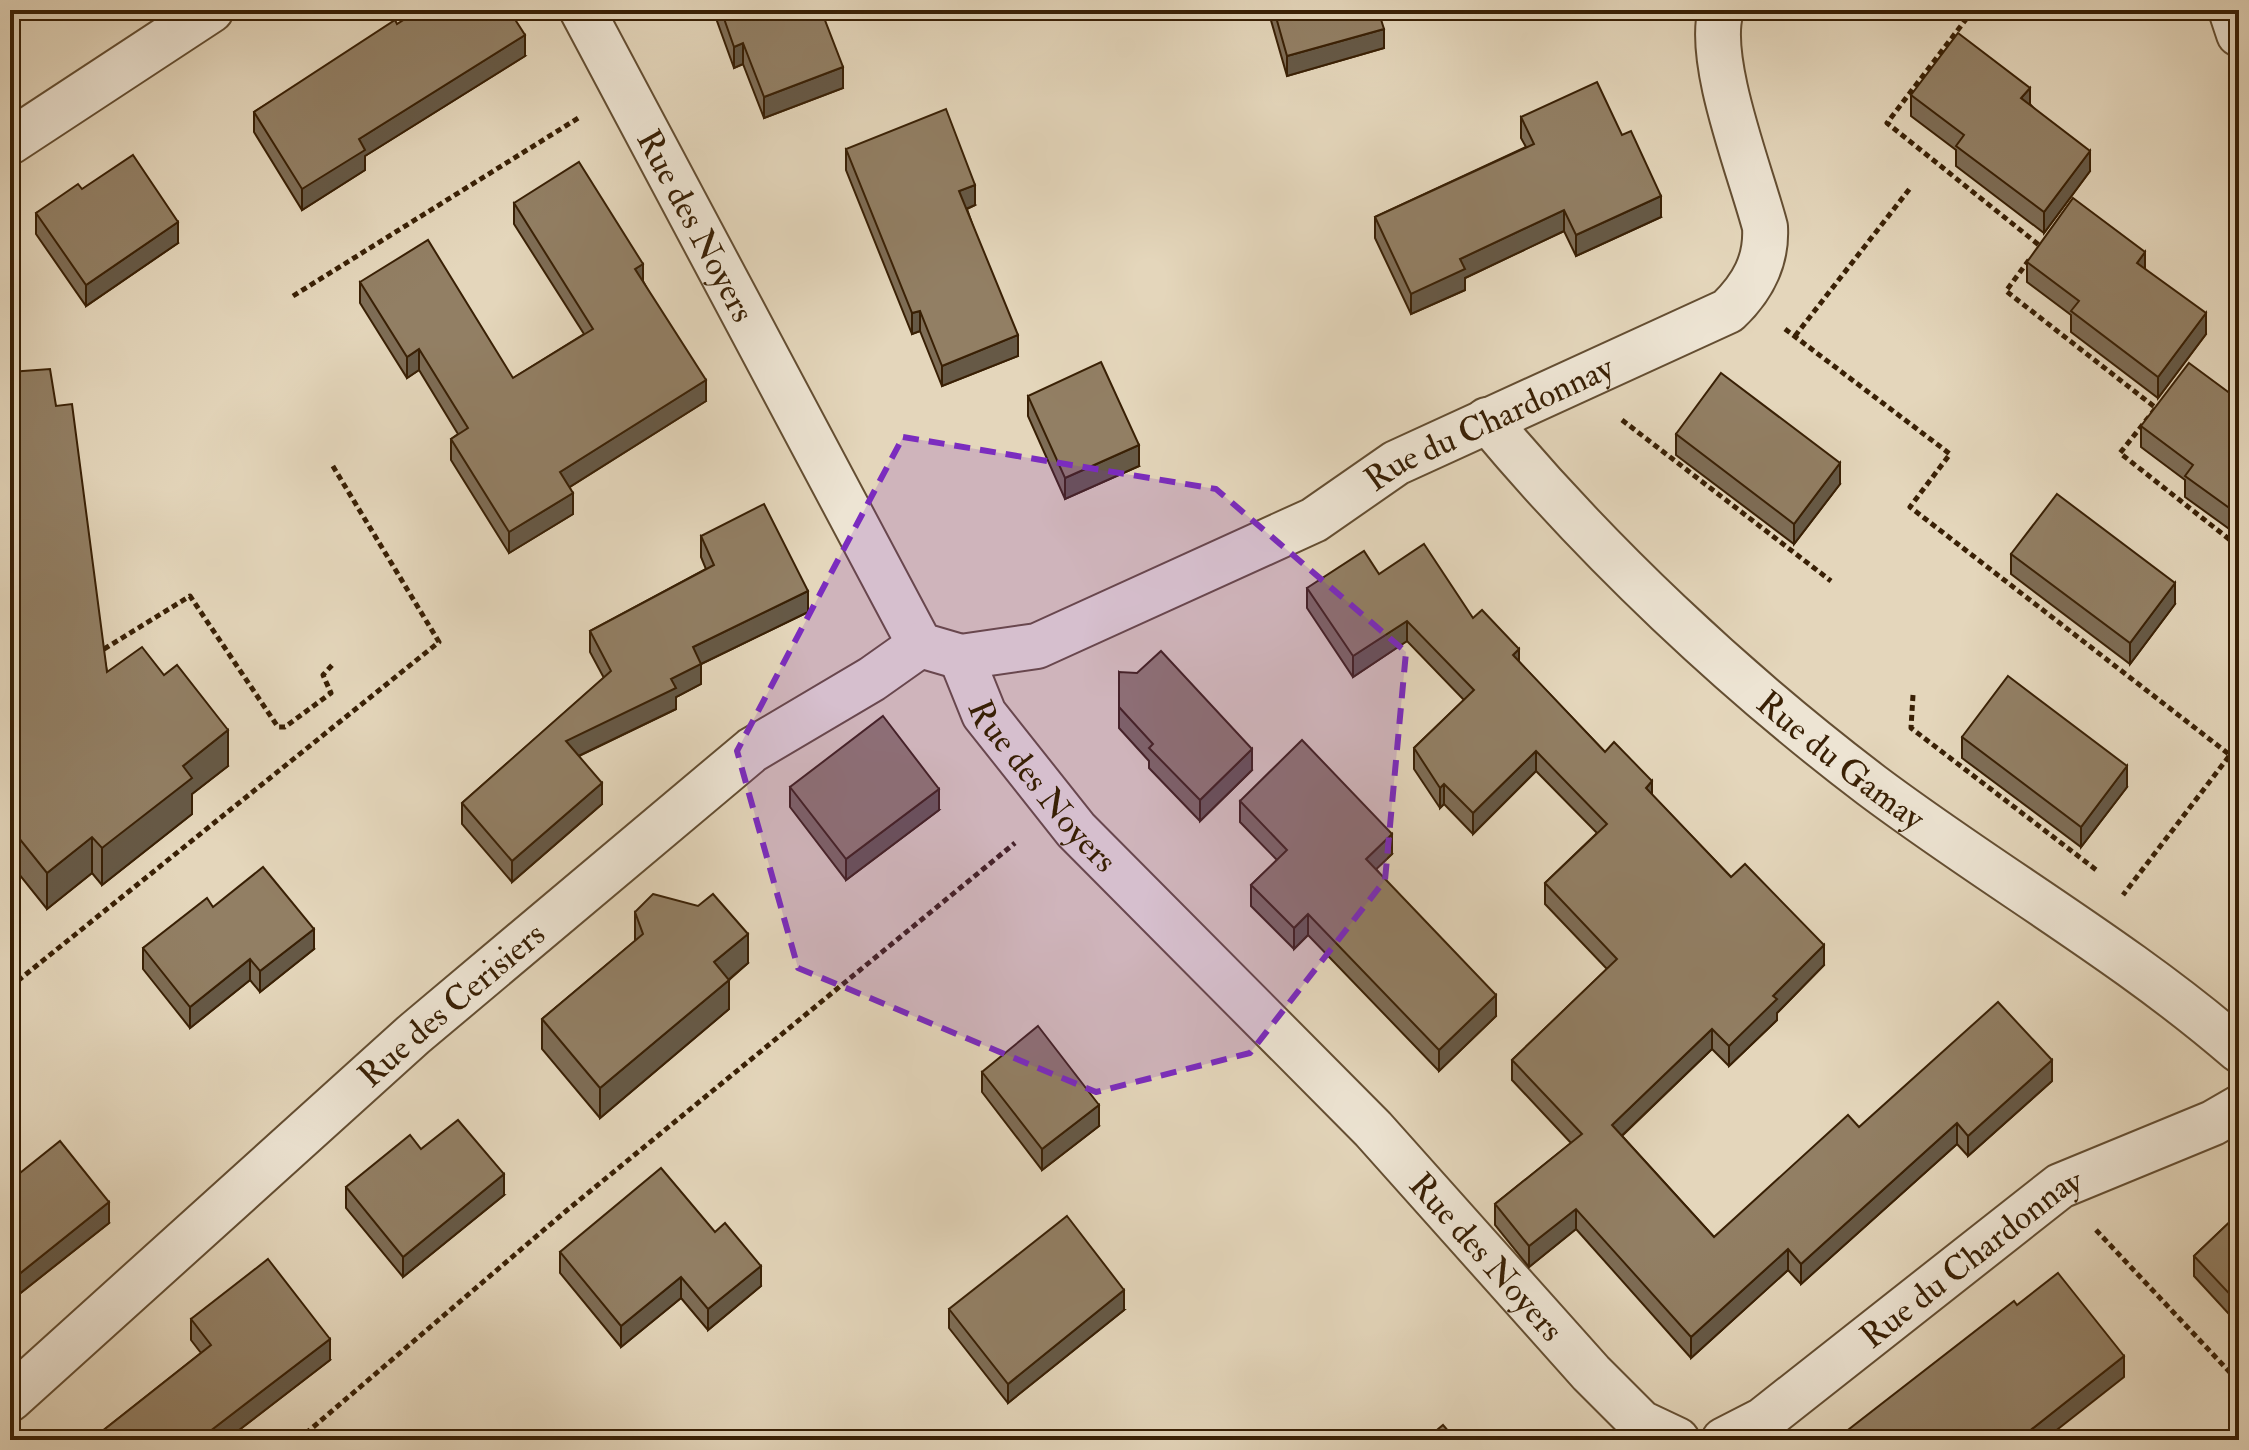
<svg xmlns="http://www.w3.org/2000/svg" width="2249" height="1450" font-family="'IM FELL Double Pica',serif">
	<rect width="100%" height="100%" fill="#e4d6bb"/>
	<filter id="stains"><feTurbulence type="fractalNoise" baseFrequency=".0025" numOctaves="4"/><feColorMatrix values="0 0 0 0 .2 0 0 0 0 .09 0 0 0 0 .02 0 0 0 .5 -.17"/></filter>
	<radialGradient id="worn" r=".72"><stop offset=".6" stop-color="#630" stop-opacity="0"/><stop offset="1" stop-color="#630" stop-opacity=".3"/></radialGradient>
	<g fill="none" stroke-linecap="round" stroke-linejoin="round">
		<defs>
			<g id="minor">
				<path id="s1" d="M582,10l338,635 41,12 76,-11 277,-126 82,-57 332,-152c25,-24 39,-50 37,-84 -14,-54 -59,-166 -44,-217"/>
				<path d="M2231,10l8,24"/>
				<path d="M10,142l201,-132"/>
				<path id="s2" d="M1487,420c111,133 246,260 384,365 121,91 254,166 368,265"/>
				<path id="s3" d="M961,657l23,57 92,116 297,299 218,244 50,50 36,17"/>
				<path id="s4" d="M10,1399l403,-364 339,-285 120,-71 48,-34"/>
				<path id="s5" d="M1724,1440l39,-20 297,-234 153,-63 26,-15"/>
			</g>
		</defs>
		<!-- minor casing -->
		<use href="#minor" stroke="#644e32" stroke-width="48"/>
		<!-- path -->
		<g stroke="#392005" stroke-width="5" stroke-dasharray="6 4" stroke-linecap="butt">
			<path d="M1973,10l-86,113 152,122"/>
			<path d="M2029,260l-23,31 150,117 -36,45 119,94"/>
			<path d="M293,296l287,-179"/>
			<path d="M1785,329l165,125 -40,53 320,248 -107,140"/>
			<path d="M1795,336l116,-149"/>
			<path d="M1622,420l209,161"/>
			<path d="M2239,617l-3,5 3,2"/>
			<path d="M104,649l86,-53 88,131h7l46,-34 -8,-18 11,-12"/>
			<path d="M1913,695l-2,33 188,144"/>
			<path d="M10,987l429,-345 -108,-179"/>
			<path d="M2096,1230l143,152"/>
			<path d="M298,1440l268,-229 449,-368"/>
		</g>
		<!-- minor -->
		<use href="#minor" stroke="#ede4d3" stroke-width="44"/>
	</g>
	<!-- wall -->
	<g fill="#7e6d56" stroke="#392005" stroke-width="2">
		<path d="M713,10h108l22,78 -79,30 -21,-54 -9,4z"/>
		<path d="M1268,10h110l6,38 -97,28z"/>
		<path d="M397,24l128,32 -160,100v14l-63,40 -48,-78v-20z"/>
		<path d="M1911,95l119,9 60,67 -46,62 -88,-67v-16l-45,-34z"/>
		<path d="M1521,117l140,100 -85,39 -12,-25 -99,47v12l-54,24 -36,-76v-21l151,-70 -5,-9z"/>
		<path d="M846,149l129,56 -8,4 51,147 -76,30 -22,-55 -8,3 -66,-164z"/>
		<path d="M82,189l96,54 -92,63 -50,-72v-21z"/>
		<path d="M514,203l129,78 63,120 -136,86 3,27 -64,39 -58,-93v-21l7,-5 -39,-64 -12,8 -47,-75v-21l153,96 71,-44 -70,-110z"/>
		<path d="M2027,262l118,7 61,65 -48,64 -87,-66v-17l-44,-33z"/>
		<path d="M10,372l46,34 51,266 121,94 -36,28v20l-90,71 -10,-12 -45,36 -37,-46z"/>
		<path d="M1028,396l111,70 -74,33 -37,-83z"/>
		<path d="M2239,400v136l-54,-39v-17l-44,-33v-21z"/>
		<path d="M1676,434l164,50 -46,60 -118,-89z"/>
		<path d="M701,536l107,76 -107,52v20l-25,13v12l-97,47 23,48 -90,78 -50,-58v-21l142,-125 -14,-26v-21l116,-62 -5,-12z"/>
		<path d="M2011,554l164,50 -45,60 -119,-90z"/>
		<path d="M1379,574l94,44 46,44 86,90 47,43 79,82 93,88 -47,48v7l-48,46 -17,-17 -90,87 92,101 145,-110 193,-46 -84,75 -11,-12 -156,140 -13,-14 -97,88 -115,-129 -47,38 -34,-42v-21l76,-61 -59,-63v-20l95,-91 -62,-65v-21l52,-50 -61,-62 -63,63 -29,-30 -4,4 -26,-39v-21l50,-48 -57,-59 -54,36 -46,-69v-20z"/>
		<path d="M1119,672l133,98 -52,51 -51,-53v-7l-30,-33z"/>
		<path d="M1962,737l165,50 -46,60 -119,-89z"/>
		<path d="M790,787l149,23 -93,70 -56,-73z"/>
		<path d="M1240,801l152,53 -16,15 120,147 -57,55 -131,-136 -14,14 -43,-43v-21l26,-25 -37,-38z"/>
		<path d="M2239,814v26l-2,-2v-21z"/>
		<path d="M213,907l101,42 -54,43 -10,-12 -60,48 -47,-59v-21z"/>
		<path d="M635,912l113,51 -19,17v29l-129,109 -58,-69v-30l93,-78z"/>
		<path d="M982,1072l117,54 -57,44 -60,-78z"/>
		<path d="M10,1181l99,42 -91,72 -8,-10z"/>
		<path d="M346,1187l158,8 -101,82 -57,-69z"/>
		<path d="M2239,1213v112l-45,-49v-20z"/>
		<path d="M715,1232l46,54 -53,44 -27,-32 -60,49 -61,-74v-21z"/>
		<path d="M949,1309l175,1 -116,93 -59,-75z"/>
		<path d="M191,1319l139,41 -104,80h-135l110,-87 -10,-13z"/>
	</g>
	<!-- shaded-wall -->
	<g fill="#665946" stroke="#392005" stroke-width="2">
		<path d="M1384,29v19l-97,28v-20z"/>
		<path d="M525,35v21l-160,100v14l-63,40v-21l57,-50z"/>
		<path d="M743,43v21l-9,4v-21z"/>
		<path d="M843,67v21l-79,30v-21z"/>
		<path d="M2030,88v20l-9,-10z"/>
		<path d="M2090,151v20l-46,62v-21z"/>
		<path d="M975,185v20l-16,7v-21z"/>
		<path d="M1661,196v21l-85,39v-21z"/>
		<path d="M1564,210v21l-99,47v12l-54,24v-20l49,-35z"/>
		<path d="M178,222v21l-92,63v-21z"/>
		<path d="M2145,252v21l-8,-10z"/>
		<path d="M643,264v21l-8,-16z"/>
		<path d="M920,311v20l-8,3v-21z"/>
		<path d="M2206,313v21l-48,64v-21z"/>
		<path d="M1018,335v21l-76,30v-20z"/>
		<path d="M419,349v21l-12,8v-21z"/>
		<path d="M706,380v21l-146,92v-21z"/>
		<path d="M1139,445v21l-74,33v-21z"/>
		<path d="M1840,463v21l-46,60v-20z"/>
		<path d="M573,493v21l-64,39v-21z"/>
		<path d="M2175,583v21l-45,60v-21z"/>
		<path d="M808,591v21l-107,52v20l-25,13v12l-110,53v-21l105,-62 22,-32z"/>
		<path d="M1407,621v20l-54,36v-21z"/>
		<path d="M1519,649v20l-6,-14z"/>
		<path d="M228,730v36l-36,28v20l-90,71v-37l81,-82z"/>
		<path d="M1252,749v21l-52,51v-21z"/>
		<path d="M1536,751v20l-63,63v-21z"/>
		<path d="M2127,766v21l-46,60v-20z"/>
		<path d="M1652,781v21l-6,-14z"/>
		<path d="M602,783v21l-90,78v-21z"/>
		<path d="M1444,784v20l-4,4v-20z"/>
		<path d="M939,789v21l-93,70v-21z"/>
		<path d="M1392,834v20l-26,25v-20z"/>
		<path d="M92,837v36l-45,36v-36z"/>
		<path d="M1308,914v21l-14,14v-21z"/>
		<path d="M314,929v20l-54,43v-21z"/>
		<path d="M748,934v29l-34,29v-30z"/>
		<path d="M1824,945v20l-47,48v7l-48,46v-20l44,-50z"/>
		<path d="M250,959v21l-60,48v-21z"/>
		<path d="M729,980v29l-129,109v-30z"/>
		<path d="M1496,995v21l-57,55v-21z"/>
		<path d="M1712,1029v20l-100,96v-20z"/>
		<path d="M2052,1060v21l-84,75v-20z"/>
		<path d="M1099,1105v21l-57,44v-21z"/>
		<path d="M1957,1123v21l-156,140v-20z"/>
		<path d="M504,1174v21l-101,82v-20z"/>
		<path d="M109,1202v21l-91,72v-20z"/>
		<path d="M1576,1209v20l-47,38v-21z"/>
		<path d="M1788,1249v21l-97,88v-21z"/>
		<path d="M761,1266v20l-53,44v-21z"/>
		<path d="M681,1277v21l-60,49v-21z"/>
		<path d="M1124,1290v20l-116,93v-19z"/>
		<path d="M330,1339v21l-104,80h-25v-2z"/>
		<path d="M2124,1356v21l-80,63h-26z"/>
	</g>
	<!-- building -->
	<g fill="#927f64" stroke="#392005" stroke-width="2">
		<path d="M419,10h90l16,25 -166,104 6,11 -63,39 -48,-77 141,-92 2,4z"/>
		<path d="M721,10h100l22,57 -79,30 -21,-54 -9,4z"/>
		<path d="M1274,10h104l6,19 -97,27z"/>
		<path d="M1958,33l72,55 -9,10 69,53 -46,61 -88,-66 8,-11 -53,-40z"/>
		<path d="M1597,82l25,53 9,-4 30,65 -85,39 -12,-25 -104,49 5,10 -54,25 -36,-77 159,-73 -13,-27z"/>
		<path d="M946,109l29,76 -16,6 59,144 -76,31 -22,-55 -8,2 -66,-164z"/>
		<path d="M133,155l45,67 -92,63 -50,-72 42,-29 4,5z"/>
		<path d="M579,162l64,102 -8,5 71,111 -146,92 13,21 -64,39 -58,-93 17,-11 -49,-79 -12,8 -47,-75 68,-42 85,138 80,-49 -79,-126z"/>
		<path d="M2073,198l72,54 -8,11 69,50 -48,64 -87,-66 8,-10 -52,-39z"/>
		<path d="M1101,362l38,83 -74,33 -37,-82z"/>
		<path d="M2189,363l50,37v115l-54,-39 8,-11 -52,-39z"/>
		<path d="M50,369l6,37 16,-2 35,268 35,-25 22,28 13,-10 51,65 -45,36 9,12 -90,70 -10,-11 -45,36 -37,-46v-455z"/>
		<path d="M1721,373l119,90 -46,61 -118,-90z"/>
		<path d="M2057,494l118,89 -45,60 -119,-89z"/>
		<path d="M764,504l44,87 -115,56 8,17 -30,15 5,9 -110,53 36,42 -90,78 -50,-58 149,-132 -21,-40 124,-66 -13,-29z"/>
		<path d="M1424,544l49,74 9,-8 37,39 -6,6 92,97 9,-10 38,39 -6,7 85,89 14,-13 79,81 -51,51 4,3 -48,47 -17,-17 -100,96 102,112 134,-122 11,12 139,-125 54,58 -84,76 -11,-13 -156,141 -13,-15 -97,88 -115,-128 -47,37 -34,-42 87,-70 -70,-74 105,-101 -72,-76 62,-59 -71,-73 -63,62 -29,-29 -4,4 -26,-40 60,-58 -67,-69 -54,35 -46,-68 57,-37 15,23z"/>
		<path d="M1161,651l91,98 -52,51 -51,-52 4,-4 -34,-37v-35l18,1z"/>
		<path d="M2008,676l119,90 -46,61 -119,-90z"/>
		<path d="M883,716l56,73 -93,70 -56,-72z"/>
		<path d="M1302,740l90,94 -26,25 130,136 -57,55 -131,-136 -14,14 -43,-43 36,-35 -47,-49z"/>
		<path d="M263,867l51,62 -54,42 -10,-12 -60,48 -47,-59 64,-50 6,9z"/>
		<path d="M653,894l45,12 15,-12 35,40 -34,28 15,18 -129,108 -58,-69 101,-85 -8,-22z"/>
		<path d="M1038,1026l61,79 -57,44 -60,-77z"/>
		<path d="M458,1120l46,54 -101,83 -57,-70 64,-52 11,14z"/>
		<path d="M60,1141l49,61 -91,73 -8,-11v-83z"/>
		<path d="M661,1168l54,64 10,-9 36,43 -53,43 -27,-32 -60,49 -61,-74z"/>
		<path d="M2239,1213v91l-45,-48z"/>
		<path d="M1067,1216l57,74 -116,94 -59,-75z"/>
		<path d="M268,1259l62,80 -129,99 2,2h-112l120,-95 -20,-26z"/>
		<path d="M2058,1273l66,83 -106,84h-183l179,-139 3,4z"/>
		<path d="M1443,1425l13,15h-31z"/>
	</g>
	<!-- marked area -->
	<path fill="#7b2cbf" fill-opacity="0.2" stroke="#7b2cbf" stroke-width="6" stroke-dasharray="16 10" stroke-linejoin="round" d="M903,437l313,52 190,163 -21,228 -135,173 -154,39 -298,-124 -61,-217z"/>
	<g text-anchor="middle" stroke-width="6" stroke-linejoin="round" paint-order="stroke">
		<!-- street labels -->
		<g font-size="34" fill="#392005" stroke="#ede4d3">
			<text dy="12" stroke="none"><textPath href="#s1" startOffset="244">Rue des Noyers</textPath></text>
			<text dy="12" stroke="none"><textPath href="#s1" startOffset="1344">Rue du Chardonnay</textPath></text>
			<text dy="12" stroke="none"><textPath href="#s2" startOffset="492">Rue du Gamay</textPath></text>
			<text dy="12" stroke="none"><textPath href="#s3" startOffset="154">Rue des Noyers</textPath></text>
			<text dy="12" stroke="none"><textPath href="#s4" startOffset="592">Rue des Cerisiers</textPath></text>
			<text dy="12" stroke="none"><textPath href="#s3" startOffset="802">Rue des Noyers</textPath></text>
			<text dy="12" stroke="none"><textPath href="#s5" startOffset="308">Rue du Chardonnay</textPath></text>
		</g>
	</g>
	<!-- margin -->
	<rect width="2249" height="1450" fill="none" stroke="#e4d6bb" stroke-width="40"/>
	<rect x="12" y="12" width="2225" height="1426" fill="none" stroke="#392005" stroke-width="4"/>
	<rect x="20" y="20" width="2209" height="1410" fill="none" stroke="#392005" stroke-width="2"/>
	<rect width="100%" height="100%" filter="url(#stains)"/>
	<rect width="100%" height="100%" fill="url(#worn)"/>
</svg>
